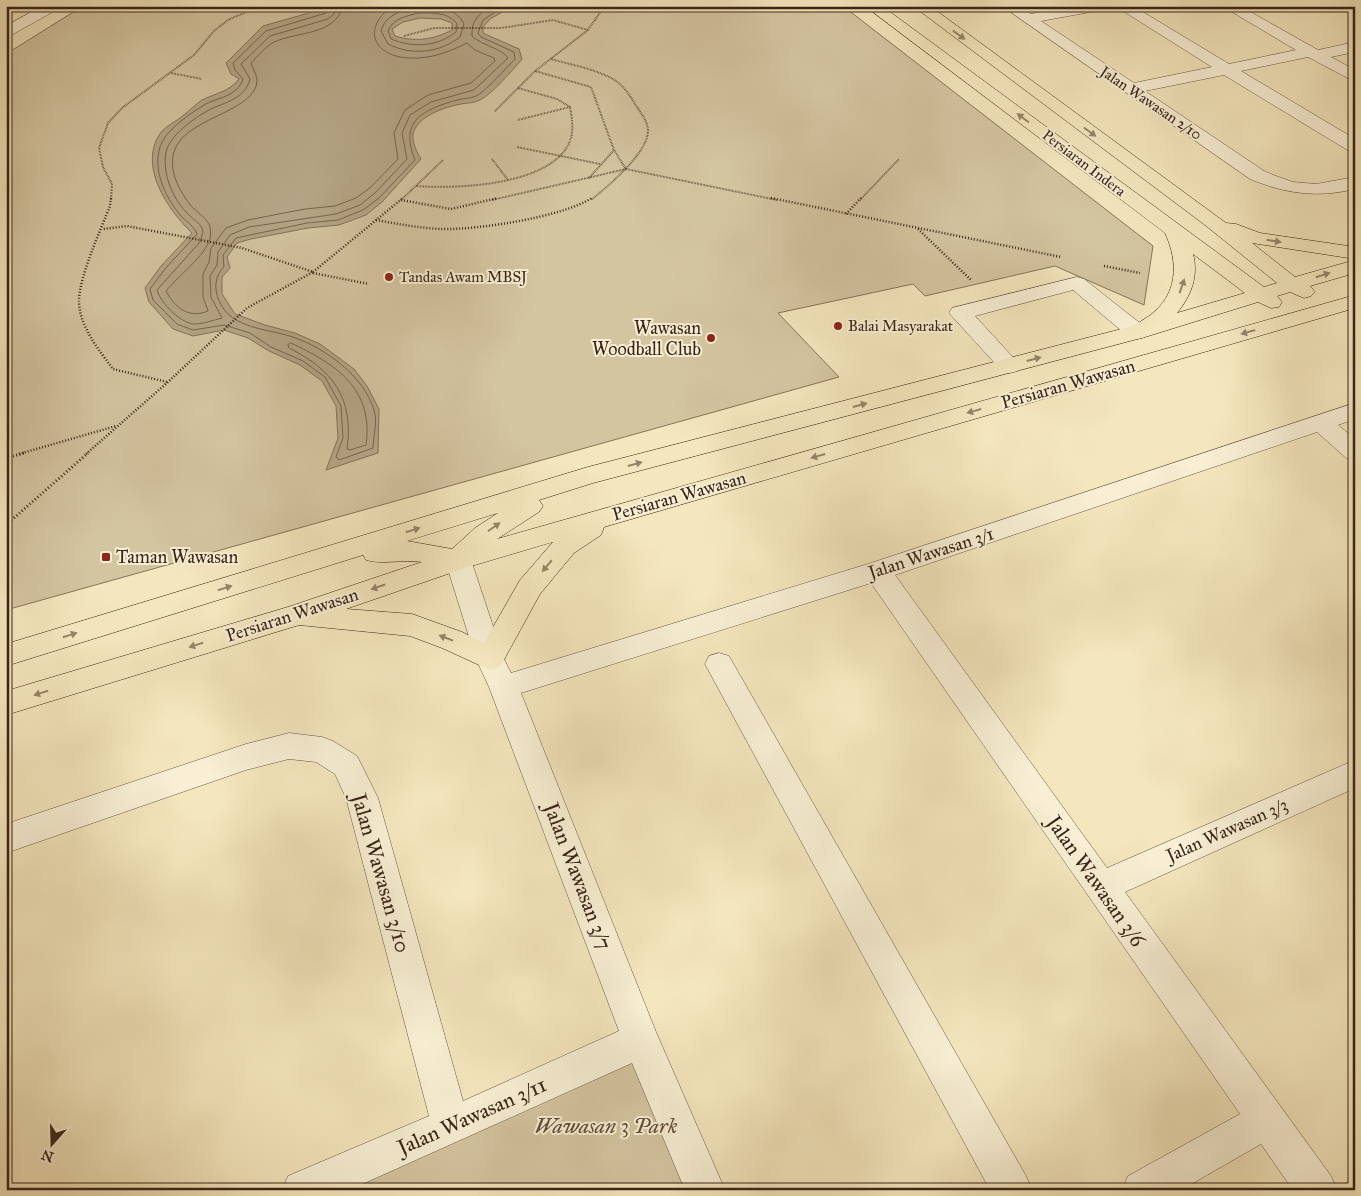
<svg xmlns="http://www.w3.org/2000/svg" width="1361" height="1196" font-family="'IM FELL Great Primer',serif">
	<rect width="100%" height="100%" fill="#f4e6bd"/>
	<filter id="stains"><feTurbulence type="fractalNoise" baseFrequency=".004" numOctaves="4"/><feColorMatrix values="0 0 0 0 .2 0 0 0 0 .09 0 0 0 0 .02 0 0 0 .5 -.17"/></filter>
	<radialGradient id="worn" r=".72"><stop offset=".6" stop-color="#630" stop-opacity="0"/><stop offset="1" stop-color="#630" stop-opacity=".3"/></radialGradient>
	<!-- green -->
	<g fill="#d4c5a1" stroke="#86745c">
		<path d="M83,6h760l310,240 -9,59 -89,-39 -130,30 -12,-12 -135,29 61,64 -833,233v-556z"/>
		<path d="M641,1040l64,150h-412z"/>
	</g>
	<!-- water -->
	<path fill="#b4a485" stroke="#837159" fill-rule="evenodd" d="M333,6h180l-23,13 -7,8v6l36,16 3,10c-10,12 -29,34 -42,41 -5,3 -14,3 -19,4 -16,3 -44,12 -48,30 -1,9 4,18 8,25l-39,43 -16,13 -27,10 -31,3 -57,11 -14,4 -10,14 3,11 -8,9v17l13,20 30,11 30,8 25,11 34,25 13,17 12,23 -1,44 -52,17 12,-32 -2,-32 -14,-25 -22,-16 -31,-14 -21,-13 -24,-8 -31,6 -20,-7 -24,-27 -4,-14 16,-22 31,-33c-24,-23 -56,-69 -30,-102 6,-6 16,-11 22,-16 6,-5 12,-11 18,-15 14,-7 27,-8 37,-21l-8,-5 -5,-11 37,-37zM420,18l21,1 11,4v7c-19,10 -37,12 -57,6l-3,-7 11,-7z"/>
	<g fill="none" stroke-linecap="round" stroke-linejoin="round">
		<!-- shore -->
		<g stroke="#76644e" stroke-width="1">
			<path d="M329,6l-3,7 -60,18 -33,32 2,7 8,9c-6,18 -25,18 -39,26 -13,8 -30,20 -39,32 -17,25 -1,60 17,80 6,6 12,9 15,17l-32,35 -15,20 3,11 24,24 16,6 31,-5 26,8 21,14 32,14 22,16 16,29 2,32 -7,19 3,3 34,-12c0,-12 5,-26 1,-38 -10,-34 -49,-62 -81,-73 -18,-6 -38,-7 -55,-16 -19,-9 -31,-38 -14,-54l-1,-12 13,-17 71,-15 31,-3 25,-10 16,-12 36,-38c-16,-39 7,-50 42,-60 6,-2 13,-1 19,-4 8,-3 31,-29 39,-37l-1,-7 -33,-15 -3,-4 5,-13 21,-14"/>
			<path d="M336,6l-2,8 -6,5 -58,17 -29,28 9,15c-5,20 -25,23 -41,31 -15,8 -39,25 -43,42 -4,22 7,48 23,63 6,6 13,9 14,17l-3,10 -43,48c4,13 23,33 37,34 9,0 20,-4 28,-6l-11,-21 -1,-21 7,-11 1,-13 12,-17 19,-8 87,-13 24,-9 15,-12 32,-34 -5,-26 8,-18 21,-13 43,-12 34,-32c-5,-9 -27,-13 -36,-22 -1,-15 7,-23 19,-30"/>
			<path d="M343,6c-8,30 -45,25 -69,36 -9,5 -16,14 -23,21 2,6 6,12 6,18 -1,29 -64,36 -80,64 -12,21 2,47 16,63 5,5 12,9 16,16 2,4 2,10 1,15 -5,17 -32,37 -44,52 9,17 23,28 42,20l-5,-14v-23l6,-12 2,-14 15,-20 22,-8 57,-11 30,-3 21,-8 14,-10 28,-29 -4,-26 11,-23 23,-15 43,-12 24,-22 -1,-3 -19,-8 -8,-7c-18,9 -36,16 -57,15 -35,-1 -50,-28 -18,-52"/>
			<path d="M420,7c18,1 35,0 44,17l-4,13c-21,16 -48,19 -72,7l-7,-13c5,-18 23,-21 39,-24z"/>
			<path d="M419,13c13,0 30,-1 38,11l-1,8c-19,15 -43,16 -65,7l-3,-8c5,-13 19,-15 31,-18z"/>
			<path d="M291,343c45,21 83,46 75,102l-16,5 -3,-1c7,-51 -14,-79 -58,-101l-1,-3z"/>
		</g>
		<defs>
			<g id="minor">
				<path d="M42,6h18l-2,3 -52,29v-12z"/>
				<path d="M1002,6h17l12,8 40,-8h32l-2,3 -5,2 -55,10 93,62 78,-16 -97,-61h18l96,58 67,-14 -74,-44h18l78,44 37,-8v10l-24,5 24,13v12l-47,-25 -67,14 114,68v13l-6,-1 -125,-76 -79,16 119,80 12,5 17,6 23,2 39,-7v12c-38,9 -69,5 -105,-10z"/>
				<path d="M1077,277l7,2 61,48 3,5 -3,5 -8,2 -8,-2 -56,-47 -98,26 46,50 -3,5 -8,2 -8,-2 -53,-58 3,-5z"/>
				<path d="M1355,403v16l-17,6 17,14v21l-9,-2 -29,-26 -422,143 212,293 248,-108v28l-230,104 206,284 6,14h-44l-32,-46 -80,46h-59l6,-14 112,-62 -369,-531 -350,110 135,339 69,158h-40l-53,-127 -283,127h-67l6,-14 141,-60 -83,-318 -11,-24 -19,-12 -27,-3 -43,11 -240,83v-29l240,-80 43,-11 33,4 11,4 24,15 21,42 85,303 156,-70 -130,-344 -13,-28 -31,-99 4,-7 9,-3 9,3 4,7 33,99 7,14 357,-109z"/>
				<path d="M719,653l10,3 297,520 6,14h-42l-285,-526 4,-8z"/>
			</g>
			<path id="major" d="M865,6h17l382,281 13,-4 -72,-58 -292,-219h17l296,217 10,1 24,9 95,14v12l-103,-16 43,34 60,-17v13l-45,13 5,6 -4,4 -7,2 -14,-6 -13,4 5,6 -3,5 -8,1 -13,-6 -113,35 -552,146 -54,17 4,6 -4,6 -42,27 858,-244v13l-751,219 -3,8 -27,18 -34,41 -40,73 -10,3 -48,-22 -32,-12 -111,-11 -293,90v-24l282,-84 134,-45c-19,-3 -39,3 -56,-2l-3,-5 -357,111v-22l582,-177 541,-140c8,-2 13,-7 20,-11 29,-21 30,-53 16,-83zM1193,254l52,39 -68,20c14,-17 22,-37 16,-59zM498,513l-23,15 -23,21 -45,-8zM553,542l-33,38 -36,63 -22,-11 -50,-18 -66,-5 119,-41z"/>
		</defs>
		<!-- minor casing -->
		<use href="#minor" stroke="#685441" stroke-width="1"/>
		<!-- major casing -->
		<use href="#major" stroke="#392418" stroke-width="1"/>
		<!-- path-far2 -->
		<g stroke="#392418" stroke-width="2" stroke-dasharray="0.5 1" stroke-linecap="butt">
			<path d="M404,36l30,-8h67l52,-8 35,10"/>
			<path d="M551,59c17,5 35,8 51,15 17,6 24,15 33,30 5,8 13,17 13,27 0,22 -41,56 -57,69"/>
			<path d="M535,71l56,16 23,63 12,19"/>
			<path d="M171,73l31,6"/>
			<path d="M495,111l40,-40 53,-41 13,-19 -1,-5"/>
			<path d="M518,120l52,-13"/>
			<path d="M517,147l83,17"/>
			<path d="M492,159l16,21"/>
			<path d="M589,178l25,-28"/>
			<path d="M416,186c40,3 136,0 154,-45 4,-11 2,-23 0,-34l-13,-8 -39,-11"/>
			<path d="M111,200l1,-16 -9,-17 -4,-19 9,-25 14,-15 72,-53 20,-24 14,-11 32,-14"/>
			<path d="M401,200l42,-40"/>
			<path d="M492,200l134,-31 151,31"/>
			<path d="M860,200l39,-41"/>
		</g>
		<!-- path-far1 -->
		<g stroke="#392418" stroke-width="2.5" stroke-dasharray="1 2" stroke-linecap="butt">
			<path d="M111,198l-1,8c-9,23 -31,71 -31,95 0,25 20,49 34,68l54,13"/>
			<path d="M771,198l290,59"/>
			<path d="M401,200l50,9 47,-11"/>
			<path d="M846,214l15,-16"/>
			<path d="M376,220c22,4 43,8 65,9 37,1 121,-12 151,-31"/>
			<path d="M918,229l53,51"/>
			<path d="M1104,266l36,7"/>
			<path d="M313,272l90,-74"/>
			<path d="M313,273l56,11"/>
			<path d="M19,454l97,-28"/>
			<path d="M86,454l82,-72 79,-74 66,-36 -71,-24 -115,-22 -24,3"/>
		</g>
		<!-- path -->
		<g stroke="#392418" stroke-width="3" stroke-dasharray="1 2.5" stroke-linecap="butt">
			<path d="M6,458l18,-5"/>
			<path d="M6,525l82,-72"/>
		</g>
		<!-- minor -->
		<use href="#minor" fill="#f8efd4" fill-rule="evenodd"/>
		<!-- major -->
		<use href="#major" fill="#f4e6bd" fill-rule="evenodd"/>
	</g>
	<!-- one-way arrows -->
	<defs><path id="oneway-solid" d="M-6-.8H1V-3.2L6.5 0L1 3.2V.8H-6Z" transform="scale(1.25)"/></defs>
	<g fill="#96856a">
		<use href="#oneway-solid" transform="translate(959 35) rotate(36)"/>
		<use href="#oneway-solid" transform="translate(1023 118) rotate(-143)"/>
		<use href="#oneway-solid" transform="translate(1090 132) rotate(36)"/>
		<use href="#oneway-solid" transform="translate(1274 241) rotate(9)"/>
		<use href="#oneway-solid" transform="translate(1323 275) rotate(-17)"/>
		<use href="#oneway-solid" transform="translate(1182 286) rotate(-71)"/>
		<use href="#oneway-solid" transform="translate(1248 332) rotate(164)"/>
		<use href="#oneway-solid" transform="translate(1034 359) rotate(-15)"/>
		<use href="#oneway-solid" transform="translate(860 405) rotate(-15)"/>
		<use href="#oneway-solid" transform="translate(974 411) rotate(164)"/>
		<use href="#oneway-solid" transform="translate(818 456) rotate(164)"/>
		<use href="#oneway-solid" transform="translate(635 464) rotate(-15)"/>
		<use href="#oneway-solid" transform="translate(494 527) rotate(-35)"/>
		<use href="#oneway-solid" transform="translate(413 530) rotate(-17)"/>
		<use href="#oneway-solid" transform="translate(547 566) rotate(130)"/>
		<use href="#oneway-solid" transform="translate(378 587) rotate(161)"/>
		<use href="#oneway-solid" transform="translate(225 588) rotate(-17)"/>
		<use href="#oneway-solid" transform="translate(70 635) rotate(-17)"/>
		<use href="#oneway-solid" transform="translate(446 638) rotate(-159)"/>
		<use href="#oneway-solid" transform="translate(196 645) rotate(163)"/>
		<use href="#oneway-solid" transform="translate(41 693) rotate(163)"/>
	</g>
	<!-- markers -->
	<g fill="#8f2418" stroke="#f8efd4" stroke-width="2">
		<circle cx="389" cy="277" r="5"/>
		<circle cx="838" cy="326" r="5"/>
		<circle cx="711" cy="338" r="5"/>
		<rect x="101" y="552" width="10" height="10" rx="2.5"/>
	</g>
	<g text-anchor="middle" stroke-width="4" stroke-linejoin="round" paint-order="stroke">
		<!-- far-street labels -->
		<g font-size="15" fill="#392418" stroke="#f8efd4">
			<text transform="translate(1151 103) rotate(34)" y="5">Jalan Wawasan 2/10</text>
			<text transform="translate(1084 163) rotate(37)" y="5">Persiaran Indera</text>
		</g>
		<!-- far-poi labels -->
		<g font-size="15" fill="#392418" stroke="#f8efd4" text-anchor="start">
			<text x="399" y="282">Tandas Awam MBSJ</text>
			<text x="848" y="331">Balai Masyarakat</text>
		</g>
		<!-- poi labels -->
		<g font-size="18" fill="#392418" stroke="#f8efd4" text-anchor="end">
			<text x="701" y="334">Wawasan<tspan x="701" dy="21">Woodball Club</tspan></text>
			<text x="116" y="563" text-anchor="start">Taman Wawasan</text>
		</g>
		<!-- street labels -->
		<g font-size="18" fill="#392418" stroke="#f8efd4">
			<text transform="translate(1068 384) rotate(-16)" y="6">Persiaran Wawasan</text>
			<text transform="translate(679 496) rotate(-16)" y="6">Persiaran Wawasan</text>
			<text transform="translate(931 553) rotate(-18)" y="6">Jalan Wawasan 3/1</text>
			<text transform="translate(292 615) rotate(-18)" y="6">Persiaran Wawasan</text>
			<text transform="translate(1227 830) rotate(-24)" y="6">Jalan Wawasan 3/3</text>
		</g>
		<!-- near-street labels -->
		<g font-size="21" fill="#392418" stroke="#f8efd4">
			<text transform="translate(381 873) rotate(74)" y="7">Jalan Wawasan 3/10</text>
			<text transform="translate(578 876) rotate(69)" y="7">Jalan Wawasan 3/7</text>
			<text transform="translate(1096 881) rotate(55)" y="7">Jalan Wawasan 3/6</text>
			<text transform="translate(472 1116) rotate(-24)" y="7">Jalan Wawasan 3/11</text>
		</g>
		<!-- near-park labels -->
		<g font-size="21" font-style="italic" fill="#604c3a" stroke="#f8efd4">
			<text x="606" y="1133">Wawasan 3 Park</text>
		</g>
	</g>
	<!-- margin -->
	<rect width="1361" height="1196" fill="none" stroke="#f4e6bd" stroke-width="25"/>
	<rect x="8" y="8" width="1346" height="1181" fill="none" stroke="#392418" stroke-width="2.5"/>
	<rect x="12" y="12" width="1336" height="1171" fill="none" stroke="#392418"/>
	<!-- north arrow -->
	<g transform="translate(52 1144) rotate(200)" stroke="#f8efd4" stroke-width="4" paint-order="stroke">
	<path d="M0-4L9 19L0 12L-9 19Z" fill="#392418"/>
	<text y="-8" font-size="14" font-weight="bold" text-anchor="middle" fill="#392418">N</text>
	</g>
	<rect width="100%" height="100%" filter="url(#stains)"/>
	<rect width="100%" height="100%" fill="url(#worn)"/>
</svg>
